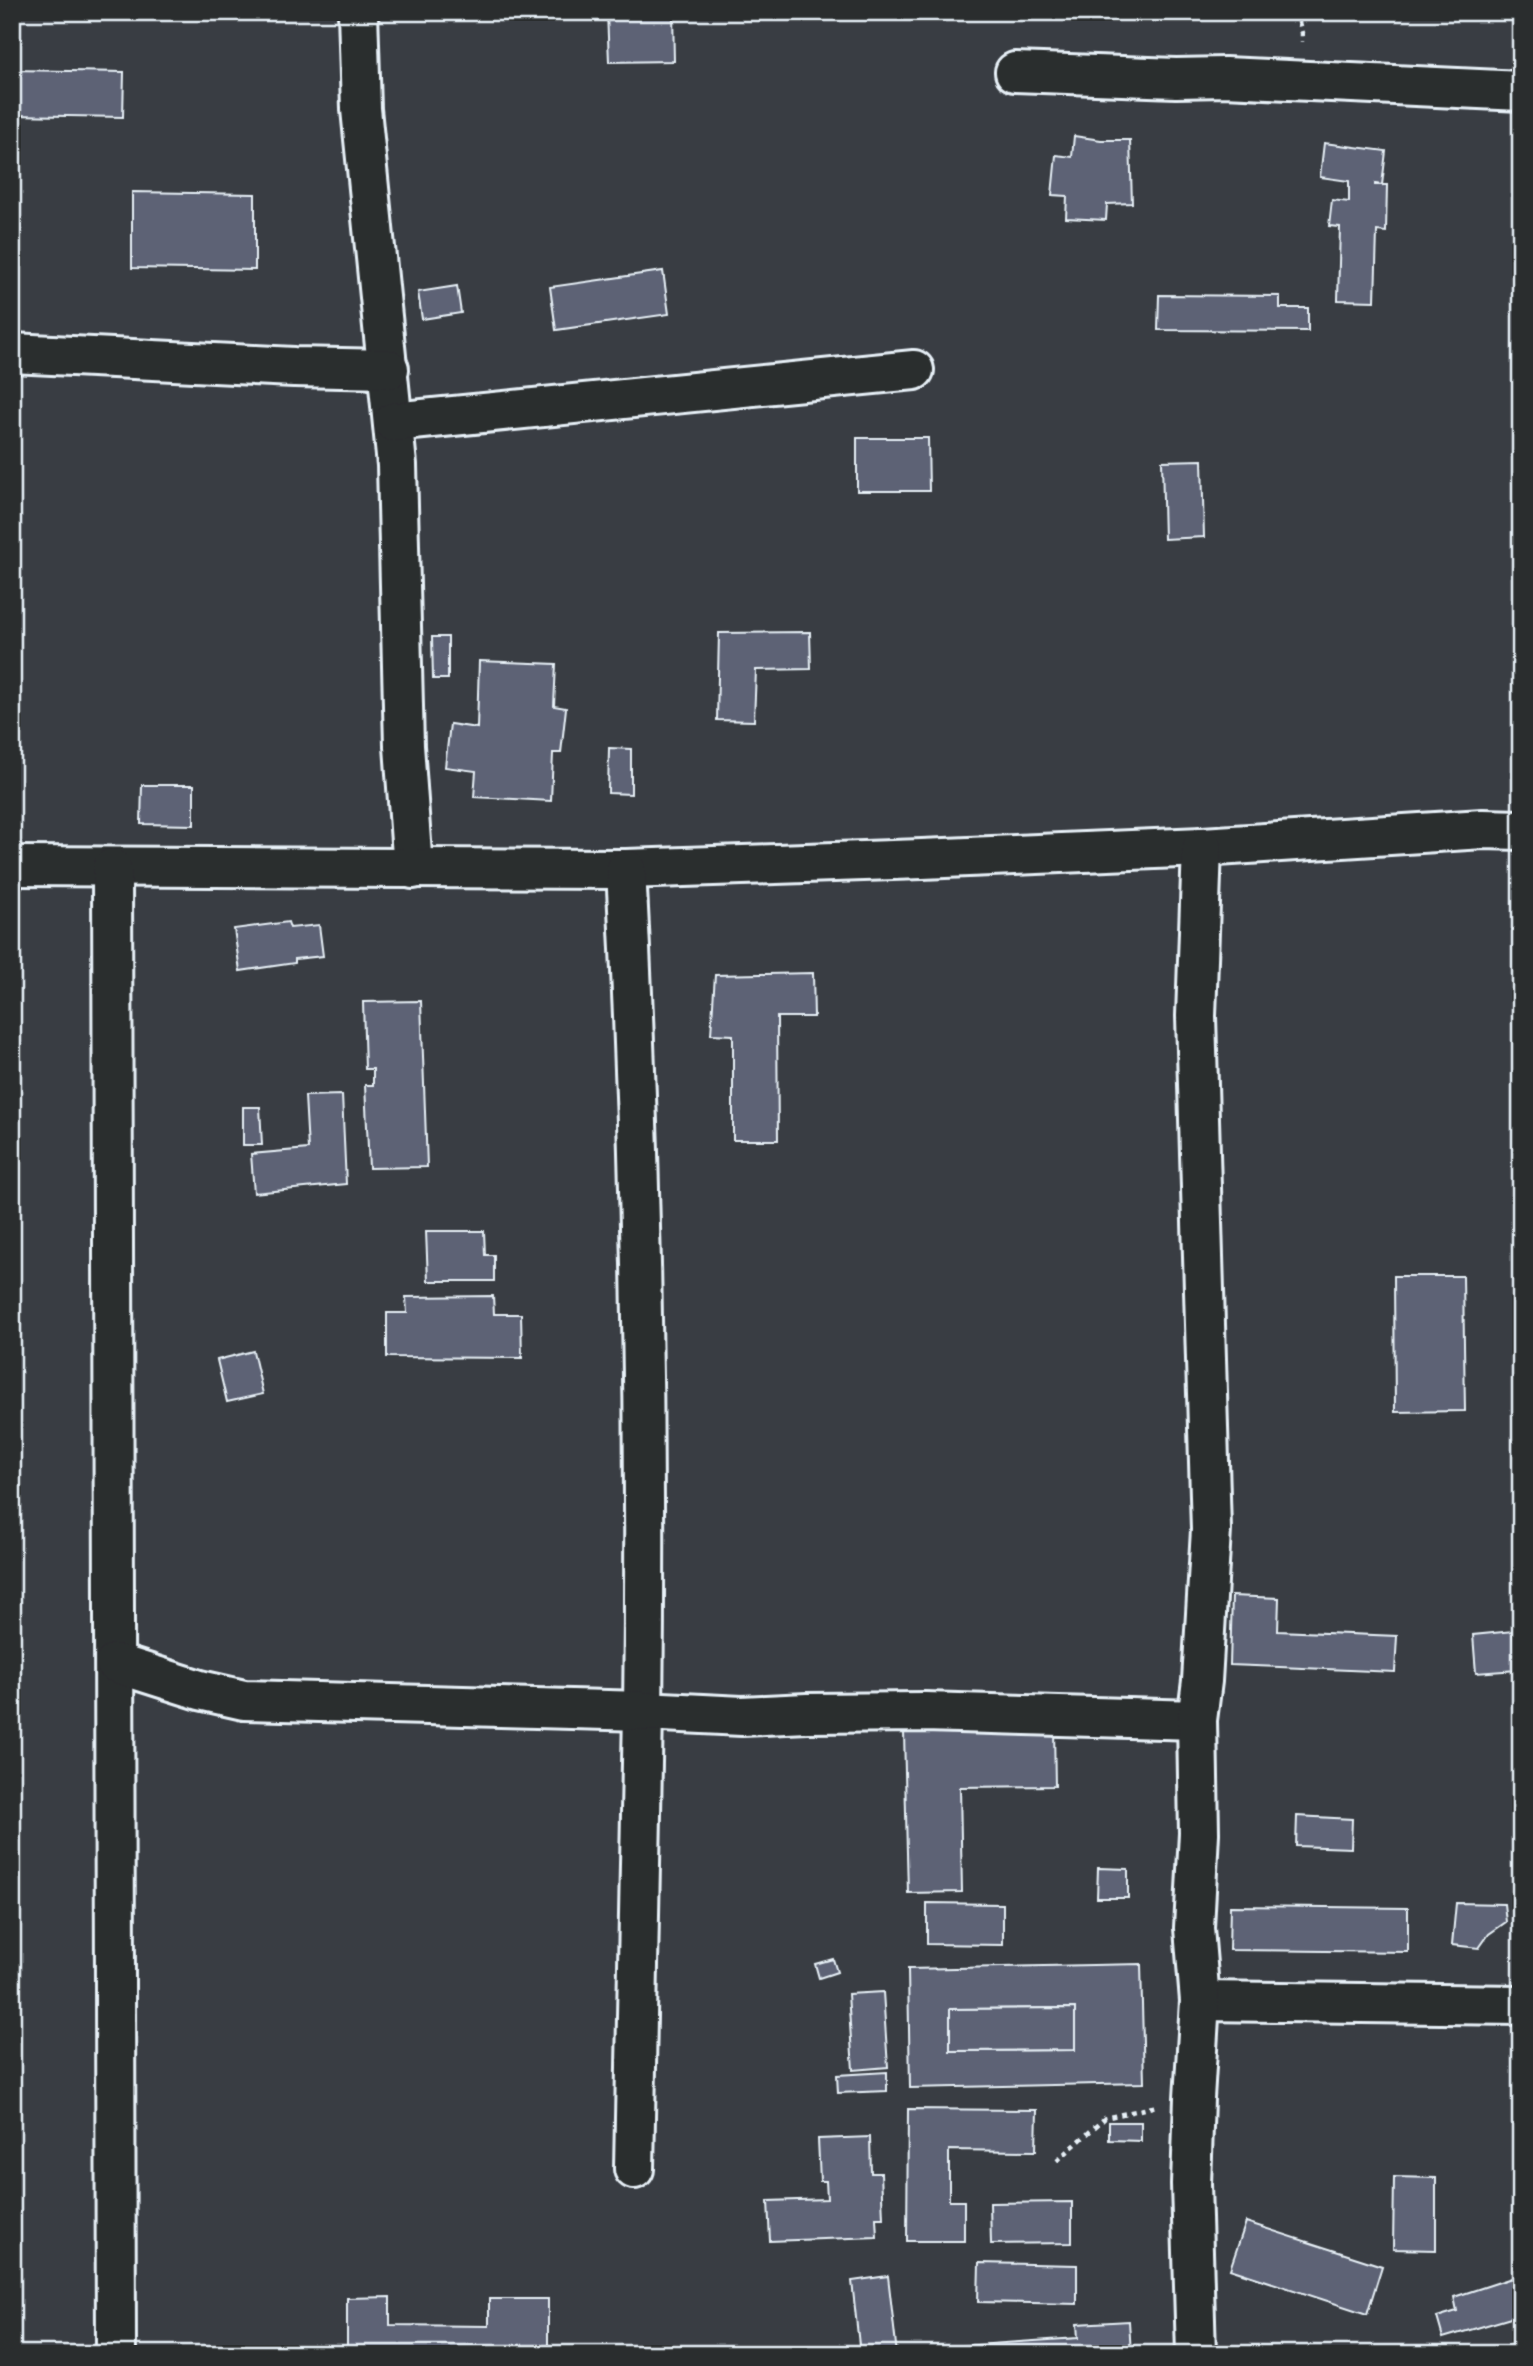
<svg xmlns="http://www.w3.org/2000/svg" width="1533" height="2366" font-family="'Gochi Hand',sans-serif">
	<rect width="100%" height="100%" fill="#393d43"/>
	<filter id="ink" filterUnits="userSpaceOnUse"><feTurbulence type="fractalNoise" baseFrequency=".0143" numOctaves="2"/><feDisplacementMap in="SourceGraphic" scale="14" xChannelSelector="R" yChannelSelector="G"/><feConvolveMatrix kernelMatrix="1 2 1 2 8 2 1 2 1" color-interpolation-filters="sRGB"/></filter>
	<g filter="url(#ink)">
		<!-- building -->
		<g fill="#5d6274" stroke="#e8f1f8" stroke-width="2" fill-rule="evenodd">
			<path d="M607,12h66l1,49 -65,1z"/>
			<path d="M12,70l112,2 -1,45 -111,-2z"/>
			<path d="M1074,136l27,4h29l2,63 -25,1 -1,16 -40,-2 1,-22 -15,-1 4,-40 16,2z"/>
			<path d="M1324,143l62,8 -4,34 -7,-1v1h12l-1,47 -9,-1 -2,70 -37,-1 2,-73 -11,-1 3,-26 17,2v-21l-29,-4z"/>
			<path d="M132,192l123,2v76l-123,-2z"/>
			<path d="M663,271l6,43 -113,16 -6,-43z"/>
			<path d="M457,286l4,27 -39,6 -4,-27z"/>
			<path d="M1159,295l121,1v12h28v23l-150,-1z"/>
			<path d="M857,438h71l1,53h-72z"/>
			<path d="M1202,460l2,77 -40,2 -2,-78z"/>
			<path d="M810,632l1,37 -55,1 -2,51 -37,-1 2,-87z"/>
			<path d="M432,637h16v42h-15z"/>
			<path d="M479,661l77,3 -2,42 12,2 -5,45h-8l-2,48 -77,-4 2,-26 -31,-4 5,-43 27,4z"/>
			<path d="M609,748l22,1v45l-23,-1z"/>
			<path d="M142,785h52v40l-53,-1z"/>
			<path d="M288,922l2,6 29,-3 4,31 -28,3v4l-55,8 -6,-42z"/>
			<path d="M813,973l1,44h-37l1,123h-45v-105l-22,-1 4,-59z"/>
			<path d="M421,1001l6,166 -58,1 -4,-83h8v-16h-8l-2,-67z"/>
			<path d="M342,1095l4,89 -92,9 -3,-39 57,-5 -3,-53z"/>
			<path d="M243,1107h17l2,38h-19z"/>
			<path d="M426,1231h58l1,24h9v26h-66z"/>
			<path d="M1394,1276h69l2,135 -70,1z"/>
			<path d="M493,1296l1,18h27l1,44 -135,-1v-44h20l-1,-16z"/>
			<path d="M253,1351l10,43 -36,8 -10,-42z"/>
			<path d="M1232,1596l47,2 -1,33 119,5 -2,36 -165,-7z"/>
			<path d="M1513,1631l4,39 -41,3 -3,-38z"/>
			<path d="M1054,1729l1,57 -95,1 2,105 -54,1 -4,-161z"/>
			<path d="M1297,1816l55,3 -1,29 -55,-2z"/>
			<path d="M1098,1868l30,1v29h-31z"/>
			<path d="M927,1903l76,1v41l-76,-1z"/>
			<path d="M1456,1903l48,1 2,18 -17,12 -10,14 -27,-3z"/>
			<path d="M1230,1906l178,2v44l-179,-2z"/>
			<path d="M833,1959l4,13 -18,6 -4,-14z"/>
			<path d="M1141,1964l3,119 -234,5 -2,-119zM1075,2008v42l-125,1v-42z"/>
			<path d="M883,1992l5,75 -35,3 -5,-76z"/>
			<path d="M1075,2008v42l-125,1v-42z"/>
			<path d="M887,2072v19l-49,2 -1,-18z"/>
			<path d="M908,2109l129,1 -1,41 -87,-1v51h15v40h-57z"/>
			<path d="M1109,2122h32v19l-32,-1z"/>
			<path d="M870,2137l1,36h10l2,45h-7l1,19 -107,4 -2,-40 59,-2 -1,-18h-6l-2,-42z"/>
			<path d="M1394,2177l42,1v72l-43,-1z"/>
			<path d="M1072,2202v41l-81,1 -1,-41z"/>
			<path d="M1246,2222l136,44 -15,48 -137,-45z"/>
			<path d="M979,2263l98,2v39l-99,-2z"/>
			<path d="M1521,2275v40l-78,23 -6,-21 20,-6 -3,-14z"/>
			<path d="M888,2276l9,78h-37l-8,-73z"/>
			<path d="M390,2297v28l99,1v-27h59v55h-201v-56z"/>
			<path d="M1129,2321l2,33h-167l-1,-8 115,-8 -1,-14z"/>
		</g>
		<g fill="none" stroke-linecap="round" stroke-linejoin="round">
			<defs>
				<g id="minor">
					<path d="M358,12l3,97 36,356 7,281 9,123"/>
					<path d="M1015,72l161,6 49,-1 296,14"/>
					<path d="M12,353l282,14 95,2"/>
					<path d="M393,422l521,-52"/>
					<path d="M12,866l614,3 296,-10 280,-12 281,-18 38,1"/>
					<path d="M112,868l4,1486"/>
					<path d="M626,869c15,280 21,562 17,843 -2,152 -7,305 -9,457"/>
					<path d="M115,1663l85,27 44,10 399,11 99,5 65,-3 118,-1 272,8"/>
					<path d="M1200,2001l321,4"/>
					<path d="M1196,2354l-5,-170 3,-86 6,-97 -6,-73 5,-95 -2,-113 5,-39 9,-151 -15,-514 6,-169"/>
				</g>
			</defs>
			<!-- minor casing -->
			<use href="#minor" stroke="#e8f1f8" stroke-width="44"/>
			<!-- path -->
			<g stroke="#e8f1f8" stroke-width="4.5" stroke-dasharray="5 5" stroke-linecap="butt">
				<path d="M1296,12l6,21v9"/>
				<path d="M1057,2161l48,-43 52,-12"/>
			</g>
			<!-- minor -->
			<use href="#minor" stroke="#2a2d2e" stroke-width="38"/>
		</g>
	</g>
	<!-- margin -->
	<rect width="1533" height="2366" fill="none" stroke="#2a2d2e" stroke-width="42"/>
	<rect x="21" y="21" width="1491" height="2324" fill="none" stroke="#e8f1f8" stroke-width="2.5" filter="url(#ink)"/>
</svg>
